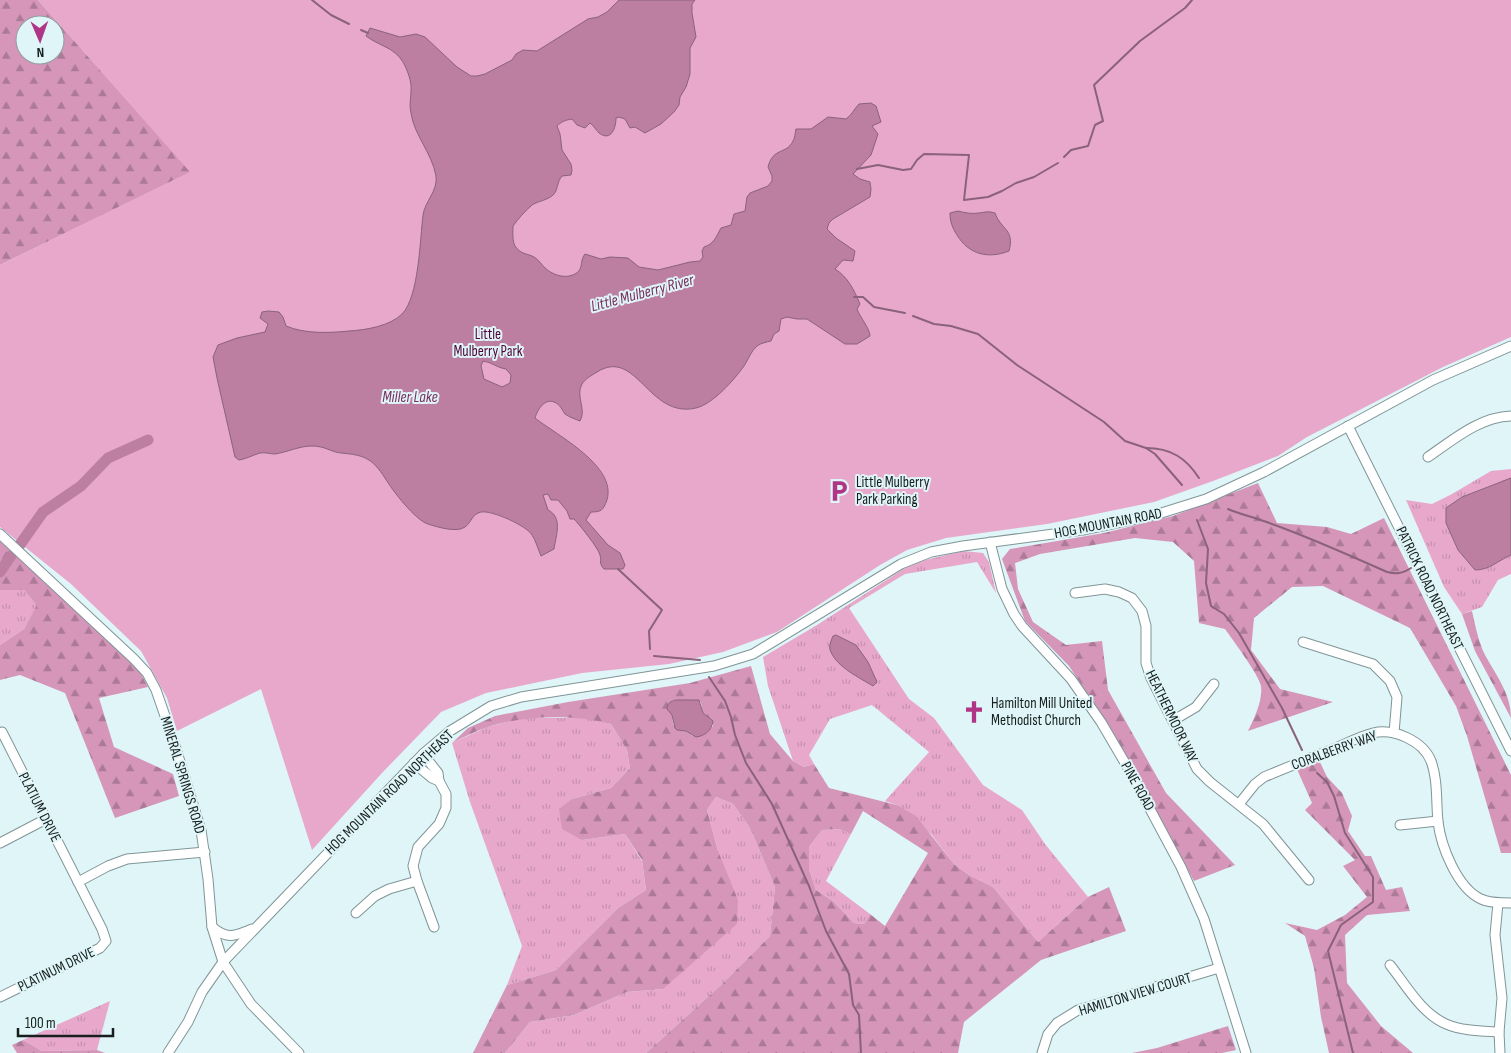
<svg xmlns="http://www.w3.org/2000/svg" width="1511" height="1053" font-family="'Sofia Sans Condensed',sans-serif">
	<defs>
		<pattern id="grass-tufts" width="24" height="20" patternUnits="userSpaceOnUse" patternTransform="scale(1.25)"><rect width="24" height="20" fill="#e8a8cc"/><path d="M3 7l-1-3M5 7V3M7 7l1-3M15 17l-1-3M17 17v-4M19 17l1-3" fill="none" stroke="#c690af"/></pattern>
		<pattern id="forest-firs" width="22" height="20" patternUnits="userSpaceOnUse" patternTransform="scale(1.25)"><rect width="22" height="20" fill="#d596ba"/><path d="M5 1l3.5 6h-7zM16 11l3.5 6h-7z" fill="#ac7a97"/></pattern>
	</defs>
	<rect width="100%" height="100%" fill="#dff5f7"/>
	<!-- grass -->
	<g fill="url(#grass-tufts)" fill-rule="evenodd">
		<path d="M1511,469v9l-49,19 -16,12v14l12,27 17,20c15,0 22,-9 36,-15v19l-13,6 -16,27 -20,7 -18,-27 -38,-87 26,4 20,-10 39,-23z"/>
		<path d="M964,551l19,2 6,9 7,31 -19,-31 -72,12 -56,34 60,91 25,19 49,67 39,25 23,34 43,53 -50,45 -45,-55 -24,-12 -15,-11 -23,-30 -34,-29 -12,-4 44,-49 -57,-47 -42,14 -21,36 5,9 -10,3 -11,-6 -25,-75 -5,-29 54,-32 88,-57 20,-8zM836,635l9,5 -1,27z"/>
		<path d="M0,590h24l14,15 -14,24 -24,16z"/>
		<path d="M521,718h69l21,6 16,26 3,18 -19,20 -39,11 10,41 43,-6 17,27 4,29 -28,18 -62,62 -49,15 15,-39 -52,-144 -18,-59 35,-16z"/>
		<path d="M716,797l17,7 17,24 25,59 -5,49 -49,49 -75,68h-141l25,-31 44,-7 53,-23 36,-3 55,-138 -11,-41z"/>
		<path d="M839,829l12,5 -25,47 44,33 -6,10 -10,-1 -21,-22 -17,-11 -7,-21v-22l13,-17z"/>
		<path d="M110,1001l-13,49 -55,1 -19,-11z"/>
	</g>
	<!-- forest -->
	<g fill="url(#forest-firs)" fill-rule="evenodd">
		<path d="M0,0h38l153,172 -191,93zM25,25h30v30h-30z"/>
		<path d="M1258,483l19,40 50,4 24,7 33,-16 127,257v78h-10l-34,-117 -11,-30 -46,-78 -87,-42 -31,1 -38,31 -3,32 29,39 53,13 -85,29c6,-12 15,-31 13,-45 -2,-11 -29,-47 -36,-57l-26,-6 -5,-62 -21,-19 -38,-4 -95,16 -25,9 3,26 15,33 33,23 36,-4 6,49 58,103 69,72 -41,16 -83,-152 -42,-63 -44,-45 -23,-62 8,-10 94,-16 69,-17z"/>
		<path d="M0,541l71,62 39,38 30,31 8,15 -49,11 15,49 59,27 6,22 -64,22 -50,-125 -45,-18 -20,5v-35l24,-16 13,-24 -13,-15h-24z"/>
		<path d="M1472,611c3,13 6,29 12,42 11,21 27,40 27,65l-36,-67 -13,-37z"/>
		<path d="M751,666l19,68 23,27 11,6 10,-3 15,24 68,17 19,11 38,48 15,11 24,12 45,55 50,-45 21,-10 17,44 -85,29 -77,62 -6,31h-312l75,-68 49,-49 5,-49 -25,-59 -17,-24 -17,-7 -9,13 11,41 20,49 -1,24 -74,65 -36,3 -53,23 -44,7 -25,31h-32l34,-68 49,-15 62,-62 28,-18 -4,-30 -17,-26 -43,6 -20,-11 -3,-20 13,-10 39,-11 19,-20 -3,-18 -16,-26c-37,-10 -87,-9 -123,3 -12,4 -24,10 -36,16l16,-15 27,-12 73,-14 122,-19zM676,700h23l2,3 2,10 10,8v5l-8,8 -12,2 -7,-5h-6l-7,-7 -2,-23zM863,811l65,42 -43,73 -15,-12 -6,10 -10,-1 -21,-22 -17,-11 -7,-21v-22l13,-17 17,-1 12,5z"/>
		<path d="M1319,760l8,17 15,16 10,23 -4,15 17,25h6l15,34 16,-3 8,24 -43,4 -22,20 2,48 34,43 32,27h-84l-8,-36 -7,-49 -9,-32 -20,-13 32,7 28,-15 22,-18 -24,-31 12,-6 -50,-50 7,-7 -16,-36z"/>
		<path d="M1228,1026l8,24 -14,3h-90l25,-5z"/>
		<path d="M23,1040l19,11 55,-1 8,3h-88l-5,-8z"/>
	</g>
	<!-- park -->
	<path fill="#e8a8cc" d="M38,0h1473v337l-68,30 -136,70 -29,19 -65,25 -59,21 -107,22 -101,14 -39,12 -27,15 -103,67 -54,20 -54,12 -87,9 -96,20 -45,19 -59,61 -70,77 -51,-161 -84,42 -10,-33 -26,-47 -70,-67 -71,-57v-262l190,-93z"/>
	<!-- water -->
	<g fill="#bc7fa2" stroke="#8a627a" fill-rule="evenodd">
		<path d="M619,0h76l-3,4v9l4,24 -6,11v26l-4,13 -6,10 -1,8 -5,7 -13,12 -16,9 -10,-6 -5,1 -5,-9 -6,-2 -3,1c0,10 -5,24 -17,15 -3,-3 -5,-7 -9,-10l-5,5 -8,-3 -5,-6c-7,1 -11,3 -15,7l3,8 2,16 9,14 1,6 -1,5 -9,1c-5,6 -4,13 -8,18 -5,6 -16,7 -22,11 -7,6 -14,14 -19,21 0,6 -1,14 2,20 6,9 12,7 19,11 5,3 8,8 11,11 9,8 23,12 33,4 5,-5 2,-12 7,-18l16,5 9,-2 18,1 11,9 19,3 32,-8 10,-1 3,-4 -1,-6 2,-4c10,-3 12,-10 17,-19l10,-3 3,-11 11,-3 2,-14 3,-4 18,-7 4,-5v-5l-4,-9c5,-20 18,-12 25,-26 2,-3 2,-8 3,-12h15l17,-12 18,2c6,-4 8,-10 13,-15l12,-1 5,3 5,16 -9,4 6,8 -7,21 -18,19 7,5 10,3 1,7 -1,8 -37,22 -4,4 -2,6 9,9 19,13 -2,10 -10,-1 -8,9c13,8 19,21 25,35l-3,5c3,8 13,20 13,27l-13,8h-12l-38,-25h-10l-10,-2 -6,2 -2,12 -5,3 -3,7c-4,1 -10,2 -14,5 -6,5 -9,14 -13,20 -10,14 -31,38 -48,42 -48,11 -59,-61 -99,-36 -5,3 -12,7 -15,12 -7,12 5,25 -2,37 -5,-2 -11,-4 -15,-7 -3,-4 -5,-10 -11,-12 -10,-4 -17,9 -19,16 23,18 82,48 72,82 -4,10 -5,12 -16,12l-5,8 22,25 12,8 5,12 -2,4h-19c-6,-7 -2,-7 -4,-14 -1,-6 -21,-31 -26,-36h-4l-3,-8 -9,-11h-7l-3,-6 -5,1 5,15c15,7 8,26 6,39l-13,7c-3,-7 -5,-15 -9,-21 -5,-9 -40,-25 -51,-23 -9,2 -10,11 -16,15 -8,6 -28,0 -37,-3 -13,-4 -36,-34 -43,-46 -13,-20 -21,-23 -44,-25 -10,-1 -16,-7 -29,-7 -13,0 -24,6 -37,8 -5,0 -10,-2 -15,-1 -7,2 -14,6 -21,7l-4,-3 -18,-79 -4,-21 5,-12 19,-7 28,-6 3,-8 -8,-6 2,-6 6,-1 11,1 4,5 3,9c19,8 43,7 63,5 17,-1 41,-5 53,-17 17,-17 18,-75 21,-99 2,-14 15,-24 13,-39 -4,-23 -22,-41 -25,-63 -2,-8 0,-15 0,-23 1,-8 -4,-21 -8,-28 -9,-15 -24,-16 -37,-26l4,-8 30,9 16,-3 9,3 32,30 14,9h6l8,-2 27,-14 4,-6 7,-4 14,1 51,-32 10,-2 9,-5zM483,361c9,1 14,7 23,8l5,6 -1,8 -8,4 -18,-8 -3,-13z"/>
		<path d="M958,211c7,2 14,3 21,2 7,-1 9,-2 16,0 6,17 20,16 14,38 -20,8 -40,4 -52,-16 -5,-8 -7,-13 -7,-22z"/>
		<path d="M144,439l4,1 -1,5 -9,2 -6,5 -5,-3 2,-5z"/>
		<path d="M1511,478v77c-14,6 -21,15 -36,15l-17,-20 -12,-27v-15l16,-11z"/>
		<path d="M836,635l20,10 12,17 9,20 -4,4c-13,-8 -36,-19 -42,-34 -3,-5 0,-11 2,-16z"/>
		<path d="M676,700h23l4,13 10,8c-1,9 -8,15 -17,16l-10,-6 -9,-1 -2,-2 -3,-13 -5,-6c0,-6 4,-8 9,-9z"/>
	</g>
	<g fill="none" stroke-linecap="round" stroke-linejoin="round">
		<!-- stream -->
		<g stroke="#8a627a" stroke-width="2">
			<path d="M312,0l19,15 18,9"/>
			<path d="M361,30l7,3"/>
			<path d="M1064,157l7,-7 17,-4 7,-21 8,-4 -9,-36 46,-44 45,-33 7,-8"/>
			<path d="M857,169l21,-4 25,5 8,-1 6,-9 7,-6 45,1 -5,45 24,-3 14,-6 14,-8 18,-6 24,-14"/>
			<path d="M854,297h9l11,10 31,6"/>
			<path d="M913,316l21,8 17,2 27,8 39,31 87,57 21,19 21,7 9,6 27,31"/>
			<path d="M1146,448c25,0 40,10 53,30"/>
			<path d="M1228,509c14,6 29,9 44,15 39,14 77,31 115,48 9,2 15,2 24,-4"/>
			<path d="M1197,520l11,29 -2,34 5,23 13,8 15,19 43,75 20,42"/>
			<path d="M618,569l44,41 -13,21 1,18"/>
			<path d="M654,656l46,4"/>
			<path d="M709,677l16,24 6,16 4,18 11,28 26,41 37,82 17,45 23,43 4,31 6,10 2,38"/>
			<path d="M1317,773l10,9 7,14 11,37 28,44v25l-32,23 -13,26 25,102"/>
		</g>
		<!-- river -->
		<g stroke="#bc7fa2" stroke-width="11">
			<path d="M19,546l24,-34 38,-26 27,-28 40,-18"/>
			<path d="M0,572l11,-16"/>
		</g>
		<defs>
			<g id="minor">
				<path d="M1348,426l163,325"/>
				<path d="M1428,457c25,-17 51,-40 83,-41"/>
				<path d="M0,534l134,125 13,14 9,17 17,49 28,91 7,49 4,48 11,35 28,42 48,49"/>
				<path d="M990,542l12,47 12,25 8,12 49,53 30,43 27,46 53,99 23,52 42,134"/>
				<path d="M1075,593l30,-4 14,3 13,6 10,13 4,15v37l5,15 46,91 13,13 53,42 46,56"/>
				<path d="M1303,642l70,22 17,17 7,16 -3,36"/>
				<path d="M1174,720l22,-13 18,-23"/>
				<path d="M423,754l15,19 1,8 7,13v14l-7,16 -21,23 -5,19 4,15 17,46"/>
				<path d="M414,763l18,15 7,3"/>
				<path d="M1239,804l16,-20 9,-7c24,-10 49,-20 74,-30 11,-5 23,-11 35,-14 21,-5 50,8 58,28 7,19 5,41 7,61 3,24 19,66 43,77 10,5 20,3 30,4"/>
				<path d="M1400,825l38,-4"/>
				<path d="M0,843l46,-24"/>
				<path d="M78,882l30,-16 19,-7 78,-7"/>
				<path d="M1498,903l-3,32 7,63 -3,34 1,21"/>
				<path d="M356,913l19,-17 14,-7 28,-8"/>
				<path d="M212,927c16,13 22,9 40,2"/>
				<path d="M1390,965c16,20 31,48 56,59 16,7 36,7 53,8"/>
				<path d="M0,997l100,-49 6,-7 -4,-12 -100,-197"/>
				<path d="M168,1053l20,-31 14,-30 21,-30 200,-208 27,-23 41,-25 30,-9 193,-31 39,-12 148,-90 30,-12 32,-6 120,-16 72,-15 51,-16 58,-27 169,-92 78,-34"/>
				<path d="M1042,1053l6,-19 9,-11 21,-13 141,-42"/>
			</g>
		</defs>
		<!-- minor casing -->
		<use href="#minor" stroke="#809597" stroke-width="11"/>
		<!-- minor -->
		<use href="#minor" stroke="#fff" stroke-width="9"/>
	</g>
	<!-- icons -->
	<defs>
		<symbol id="parking-bare" viewBox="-9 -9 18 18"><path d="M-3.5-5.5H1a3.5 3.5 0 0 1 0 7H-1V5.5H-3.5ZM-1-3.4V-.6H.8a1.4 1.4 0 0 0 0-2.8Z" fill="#b03586" stroke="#dff5f7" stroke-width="2.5" paint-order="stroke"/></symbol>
		<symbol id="church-bare" viewBox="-9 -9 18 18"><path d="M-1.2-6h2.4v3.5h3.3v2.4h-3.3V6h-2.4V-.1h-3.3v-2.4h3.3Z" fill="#b03586" stroke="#dff5f7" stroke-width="2.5" paint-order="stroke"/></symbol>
	</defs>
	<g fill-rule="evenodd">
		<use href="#parking-bare" x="823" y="475" width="32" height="32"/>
		<use href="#church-bare" x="958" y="696" width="32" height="32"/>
	</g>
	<g text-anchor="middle" stroke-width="4" stroke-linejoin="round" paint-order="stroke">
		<!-- park labels -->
		<g font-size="15" fill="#500439" stroke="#dff5f7">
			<text x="488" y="339">Little<tspan x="488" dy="17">Mulberry Park</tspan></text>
		</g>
		<!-- poi labels -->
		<g font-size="15" fill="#161e1e" stroke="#dff5f7" text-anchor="start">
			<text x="856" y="487">Little Mulberry<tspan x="856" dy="17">Park Parking</tspan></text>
			<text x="991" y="708">Hamilton Mill United<tspan x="991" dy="17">Methodist Church</tspan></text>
		</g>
		<!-- street labels -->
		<g font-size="15" fill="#161e1e" stroke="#dff5f7">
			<text transform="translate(1108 523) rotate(-11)" y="5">HOG MOUNTAIN ROAD</text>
			<text transform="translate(1430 588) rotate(64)" y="5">PATRICK ROAD NORTHEAST</text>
			<text transform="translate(1172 716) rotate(64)" y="5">HEATHERMOOR WAY</text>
			<text transform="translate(1334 750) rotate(-20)" y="5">CORALBERRY WAY</text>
			<text transform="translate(183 775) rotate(73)" y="5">MINERAL SPRINGS ROAD</text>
			<text transform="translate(1138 786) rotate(61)" y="5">PINE ROAD</text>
			<text transform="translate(389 792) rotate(-44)" y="5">HOG MOUNTAIN ROAD NORTHEAST</text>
			<text transform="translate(40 807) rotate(63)" y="5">PLATIUM DRIVE</text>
			<text transform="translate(56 969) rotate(-26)" y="5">PLATINUM DRIVE</text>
			<text transform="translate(1135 994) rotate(-17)" y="5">HAMILTON VIEW COURT</text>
		</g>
		<!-- water labels -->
		<g font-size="16" font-style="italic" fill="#7a2f5f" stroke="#dff5f7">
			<text transform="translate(642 292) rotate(-15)" y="6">Little Mulberry River</text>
			<text x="410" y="402">Miller Lake</text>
		</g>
	</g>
	<!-- north arrow -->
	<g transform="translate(40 40) rotate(178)"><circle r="24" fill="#dff5f7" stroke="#8f9fa0"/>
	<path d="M0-4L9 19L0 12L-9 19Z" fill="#b03586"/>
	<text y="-8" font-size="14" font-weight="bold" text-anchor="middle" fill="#161e1e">N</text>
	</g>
	<!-- scale -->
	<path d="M18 1028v8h95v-8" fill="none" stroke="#161e1e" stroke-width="2.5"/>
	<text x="25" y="1028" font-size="15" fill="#161e1e" stroke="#dff5f7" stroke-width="4" paint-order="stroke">100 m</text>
</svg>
